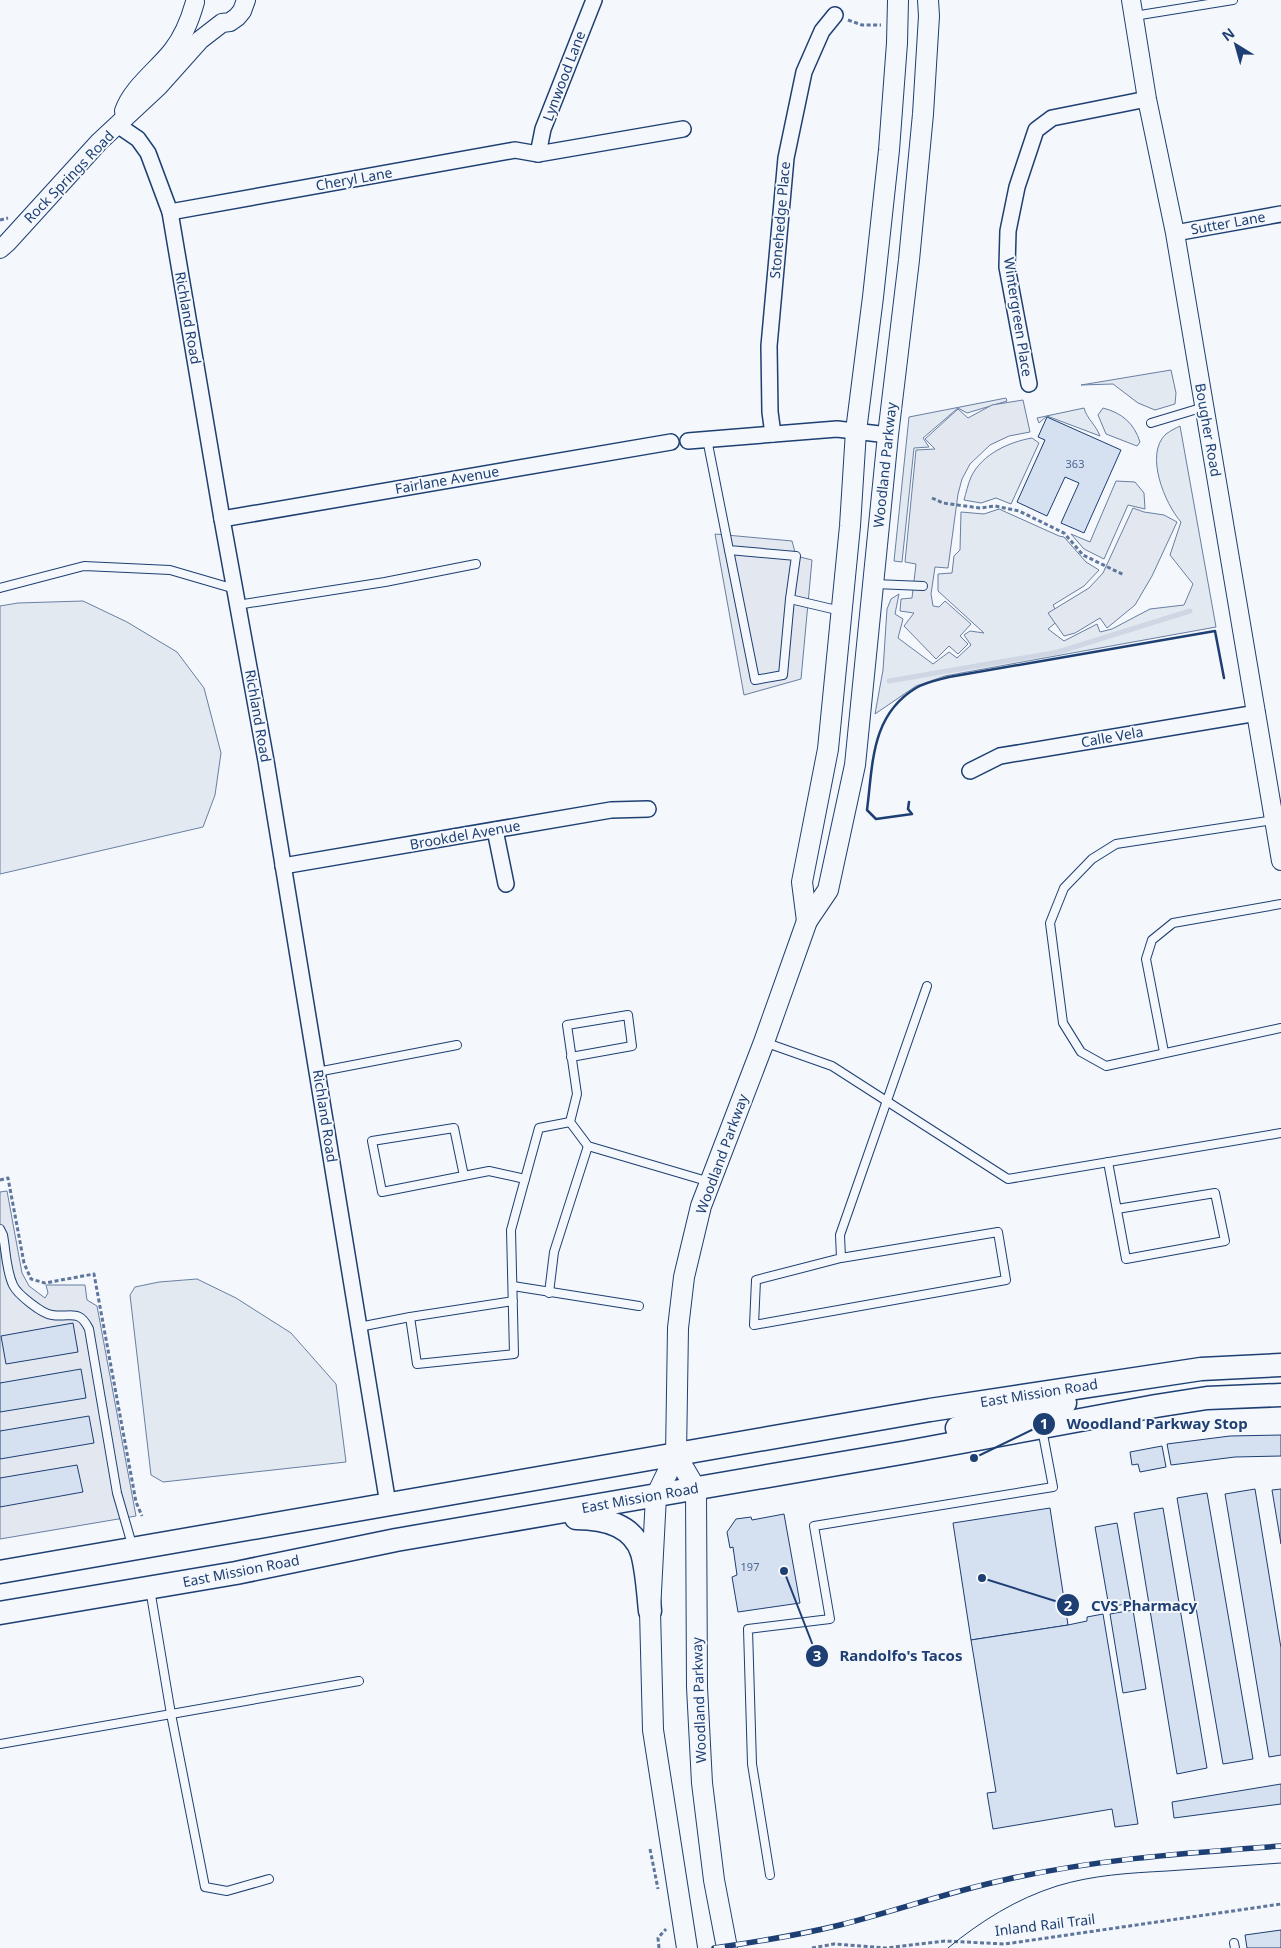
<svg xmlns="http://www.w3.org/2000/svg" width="1281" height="1948" font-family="'Noto Sans',sans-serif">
	<rect width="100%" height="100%" fill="#f4f7fb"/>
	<!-- green -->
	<g fill="#e3e9f0" stroke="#687fa3">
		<path d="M1171,370l5,23 -1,11 -20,6 -17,-7 -25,-19 -32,1z"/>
		<path d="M1006,398l1,3 -40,12 -9,-5 -35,30 6,9 -15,1 -12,114 -8,-1 15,-144z"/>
		<path d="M1084,408c3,11 12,17 16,28l-53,-20 -8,7 -2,-5z"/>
		<path d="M1103,408c19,5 31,15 37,34l-3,4 -31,-12 -8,-19z"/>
		<path d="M1180,426l36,201 -271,49 -29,10 -41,28 8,-44 4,-61 4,-10 8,-5 -4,20 8,5 -5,19 35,26 16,-12 8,6 14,-13 -7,-10 6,-4 14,2 -46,-42v-17l14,-1 2,-17 6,-6 1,-38 23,2 15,-5 60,27 5,1 22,25 13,8 -15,16 -31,19 7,14 -12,10 16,12 33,-17 3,8 12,-3 38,-20 34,-4 9,-21 -23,-29 11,-33c-16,-18 -37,-68 -15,-88 4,-3 10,-6 14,-8z"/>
		<path d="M1032,438l7,5 -28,61 -15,-6 -15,5 -17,-3c2,-7 4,-16 7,-23 11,-23 38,-35 61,-39z"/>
		<path d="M1116,481l19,1 9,11 1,16 -17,-4 -24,54 -20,-10 -13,-15 19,8z"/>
		<path d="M83,601l44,21 50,30 27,36 17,65 -6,42 -12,32 -203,47v-268l18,-3z"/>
		<path d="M197,1279l39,19 55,35 45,51 10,78 -183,20 -12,-7 -21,-180 5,-8 24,-5z"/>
	</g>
	<!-- parking -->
	<g fill="#e3e8f0" stroke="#687fa3">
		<path d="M1023,400l7,32 -21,4 -19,9 -20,19 -8,15 -4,15 -10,74 -13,-1 -4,27 2,12 6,1 6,-6 26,23 -11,12 8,8 -10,10 -9,-8 -13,13 -32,-33 10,-13 -14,-2 1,-12 11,-1 4,-34 -11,-2 11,-112 19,-1 -10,-10 33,-30 10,9 24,-13z"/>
		<path d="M1133,508l11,4 20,3 13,7 -25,54 -17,29 -28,23 -7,-10 -25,15 -11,3 -16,-23 41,-25 14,-15z"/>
		<path d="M715,534l77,7 4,15 16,4 -11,119 -57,16z"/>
		<path d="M7,1191l15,82 7,13 16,12 3,-5 -2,-8h39l2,15 10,6 39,210 -136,23v-347z"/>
	</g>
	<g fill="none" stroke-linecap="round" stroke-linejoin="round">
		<!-- stream -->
		<path stroke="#cfd7e4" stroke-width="5" d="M889,681l169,-29 132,-41"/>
	</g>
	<!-- building -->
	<g fill="#d5e0f0" stroke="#1d3f73">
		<path d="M1047,417l74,33 -37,83 -23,-10 18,-40 -14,-6 -18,39 -30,-14 28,-62 -7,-3z"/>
		<path d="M73,1323l5,29 -72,12 -5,-28z"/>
		<path d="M81,1369l5,29 -86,14v-29z"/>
		<path d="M89,1416l5,27 -94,16v-28z"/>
		<path d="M1281,1435v21l-46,1 -64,8 -4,-21 63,-8z"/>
		<path d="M1162,1446l4,21 -26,5 -2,-8 -6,1 -2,-13z"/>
		<path d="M77,1465l6,27 -83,15v-29z"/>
		<path d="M1255,1489l26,159v107l-12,2 -44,-263z"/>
		<path d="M1281,1489v55l-9,-54z"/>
		<path d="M1207,1493l46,266 -30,5 -46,-266z"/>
		<path d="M1050,1508l18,117 -97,15 -18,-117z"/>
		<path d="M1163,1508l44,260 -30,6 -43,-261z"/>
		<path d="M784,1514l16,89 -62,9 -6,-35 5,-2 -4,-28 -3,1 -3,-16 9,-13 15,-2 1,3z"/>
		<path d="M1117,1523l14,80 -22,4 -14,-80z"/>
		<path d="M1133,1610l13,79 -23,4 -13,-79z"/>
		<path d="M1103,1614l35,210 -23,3 -3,-18 -119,20 -6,-36 9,-1 -25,-152 97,-15 19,-4v-4z"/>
		<path d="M1281,1784v20l-107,14 -2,-16z"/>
		<path d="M1281,1930v18h-34l-2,-13z"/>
	</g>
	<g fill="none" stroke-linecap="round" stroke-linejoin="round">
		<defs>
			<g id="service">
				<path d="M1134,16l99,-16"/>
				<path d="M1151,423l53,-16"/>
				<path d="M707,439l22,111 67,6 -6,43 51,12"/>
				<path d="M729,550l26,130 28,-5 7,-76"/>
				<path d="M875,584l48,2"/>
				<path d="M0,588l84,-22 86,4 65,19"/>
				<path d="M237,605l148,-23 91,-18"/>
				<path d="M1274,820l-158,24 -24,15 -28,29 -14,35 13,100 18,29 25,14 175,-38"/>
				<path d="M764,1042l68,24 176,113 273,-46"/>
				<path d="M1164,1052l-18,-93 6,-19 21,-17 108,-19"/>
				<path d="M571,1057l61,-11 -4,-31 -61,10 10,69 -7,28 18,24 122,36"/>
				<path d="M317,1072l140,-27"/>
				<path d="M1108,1162l18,97 99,-18 -10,-48 -98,16"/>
				<path d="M464,1176l-10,-48 -82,13 10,51 107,-21 36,8"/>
				<path d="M0,1229l3,6c3,16 3,35 10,50 4,9 29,29 39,30 18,3 27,-7 37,14l28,164 16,55"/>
				<path d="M841,1258l157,-26 8,48 -252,45 2,-45 85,-22 -1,-23 87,-249"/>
				<path d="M513,1286l126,20"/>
				<path d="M549,1293l5,-41 34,-106"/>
				<path d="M513,1301l-103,16 7,47 97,-10 -3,-124 28,-102 31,-6"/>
				<path d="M359,1327l51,-10"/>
				<path d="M150,1589l21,125 34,173 22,4 42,-12"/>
				<path d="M0,1744l359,-63"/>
				<path d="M770,1875l-18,-111 -4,-135 82,-10 -16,-93 239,-39 -11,-58"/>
				<path d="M1234,1943l1,5"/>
			</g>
			<g id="minor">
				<path d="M119,126l19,13 10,14 22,59 52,307 44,242 122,743"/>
				<path d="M538,154l5,-25 51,-129"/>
				<path d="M170,212l345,-62 23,4 145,-25"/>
				<path d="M1175,233l106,-19"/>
				<path d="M1029,384l-22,-117 1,-36 9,-44 19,-57 16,-12 95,-19"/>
				<path d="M773,434l-3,-22 -1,-66 17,-188 18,-86 18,-41 13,-16"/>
				<path d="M688,441l149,-12 51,6"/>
				<path d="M222,519l449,-77"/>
				<path d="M970,771l30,-15 257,-43"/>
				<path d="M495,830l11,54"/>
				<path d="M283,866l328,-56 37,-1"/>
			</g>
			<g id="tertiary">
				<path d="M1131,0l16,99 28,134 106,628"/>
				<path d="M124,111c8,-23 33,-41 48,-60 12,-15 18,-31 23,-49"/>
				<path d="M0,249l7,-6 92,-101 59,-55 42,-47 22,-17 8,-1 7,-5 5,-6 4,-11"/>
			</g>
			<g id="secondary">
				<path d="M807,921l-5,-39 26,-133 22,-223 6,-95 17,-134 16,-147 8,-107 1,-43"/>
				<path d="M676,1455l20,34 1,198 5,96 12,97 13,68"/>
				<path d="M687,1948l-34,-218 -3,-119 6,-115 20,-41 2,-127 6,-51 17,-71 63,-164 43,-121 21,-31 27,-125 33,-330 21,-175 14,-146 6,-98 -1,-16"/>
			</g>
			<g id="primary">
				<path d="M957,1428l108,-25"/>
				<path d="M576,1518c26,0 57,6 66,35 5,18 6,39 8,58"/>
				<path d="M0,1572l930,-162 271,-41 80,-4"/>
				<path d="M0,1613l236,-40 160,-33 511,-88 249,-46 51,-8 74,-3"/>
			</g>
		</defs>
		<!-- service casing -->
		<use href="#service" stroke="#1d3f73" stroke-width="10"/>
		<!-- minor casing -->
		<use href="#minor" stroke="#1d3f73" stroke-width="18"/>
		<!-- tertiary casing -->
		<use href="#tertiary" stroke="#1d3f73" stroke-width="20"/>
		<!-- secondary casing -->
		<use href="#secondary" stroke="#1d3f73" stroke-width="22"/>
		<!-- primary casing -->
		<use href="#primary" stroke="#1d3f73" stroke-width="25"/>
		<!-- path -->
		<g stroke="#5e769c" stroke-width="3" stroke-dasharray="4 2.5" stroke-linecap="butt">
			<path d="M848,20l14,5h19"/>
			<path d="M0,220l8,-2"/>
			<path d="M932,498l11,5 37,5 15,-2 24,5 45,22 19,22 41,20"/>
			<path d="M0,1180l8,-2 16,85 7,16 14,4 49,-9 42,228 6,14"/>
			<path d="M650,1849l8,40"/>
			<path d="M659,1948l-1,-10 8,-9"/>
			<path d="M812,1948l22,-4 52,4 59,-7 60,3 276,-40"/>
		</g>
		<!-- service -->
		<use href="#service" stroke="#f4f7fb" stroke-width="8"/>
		<!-- minor -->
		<use href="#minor" stroke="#f4f7fb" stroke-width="15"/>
		<!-- tertiary -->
		<use href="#tertiary" stroke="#f4f7fb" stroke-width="18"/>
		<!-- secondary -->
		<use href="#secondary" stroke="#f4f7fb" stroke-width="20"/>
		<!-- primary -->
		<use href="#primary" stroke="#f4f7fb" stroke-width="22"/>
		<!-- tram -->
		<path stroke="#1d3f73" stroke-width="1" d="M948,1948c33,-27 68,-49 109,-62 36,-11 72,-13 110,-15 38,-3 76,-5 114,-8"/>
		<defs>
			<path id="rail" d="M714,1948c42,-6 85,-13 126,-23 55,-14 109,-33 164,-45 92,-21 184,-27 277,-34"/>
		</defs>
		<!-- rail casing -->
		<use href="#rail" stroke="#1d3f73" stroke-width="5.5"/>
		<!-- rail -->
		<use href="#rail" stroke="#f4f7fb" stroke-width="4" stroke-dasharray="11" stroke-linecap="butt"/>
		<!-- wall -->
		<path stroke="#1d3f73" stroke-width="2.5" d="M909,802l-1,7 4,5 -36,5 -9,-9c6,-47 4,-95 49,-122 10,-6 22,-8 33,-11l266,-46 9,47"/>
	</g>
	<g text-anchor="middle" stroke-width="4" stroke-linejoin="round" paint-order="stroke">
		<!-- number labels -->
		<g font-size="11" fill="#4b6792">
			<text x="1075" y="468">363</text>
			<text x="750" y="1571">197</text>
		</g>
		<!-- street labels -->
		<g font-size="14" fill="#1d3f73" stroke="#f4f7fb">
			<text transform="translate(564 76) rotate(-69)" y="5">Lynwood Lane</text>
			<text transform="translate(69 177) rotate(-46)" y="5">Rock Springs Road</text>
			<text transform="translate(354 179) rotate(-10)" y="5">Cheryl Lane</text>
			<text transform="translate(780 220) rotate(-85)" y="5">Stonehedge Place</text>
			<text transform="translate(1228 223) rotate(-10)" y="5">Sutter Lane</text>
			<text transform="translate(1018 317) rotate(81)" y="5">Wintergreen Place</text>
			<text transform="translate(188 318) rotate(80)" y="5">Richland Road</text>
			<text transform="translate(1208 430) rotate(80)" y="5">Bougher Road</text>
			<text transform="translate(885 465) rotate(-84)" y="5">Woodland Parkway</text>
			<text transform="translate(447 480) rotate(-10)" y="5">Fairlane Avenue</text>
			<text transform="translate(258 716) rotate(80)" y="5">Richland Road</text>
			<text transform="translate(1112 737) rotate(-10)" y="5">Calle Vela</text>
			<text transform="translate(465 835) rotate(-10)" y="5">Brookdel Avenue</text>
			<text transform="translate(325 1116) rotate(81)" y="5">Richland Road</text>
			<text transform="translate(722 1154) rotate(-70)" y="5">Woodland Parkway</text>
			<text transform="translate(1039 1393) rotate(-9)" y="5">East Mission Road</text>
			<text transform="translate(640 1498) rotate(-10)" y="5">East Mission Road</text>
			<text transform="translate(241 1571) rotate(-11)" y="5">East Mission Road</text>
			<text transform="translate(699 1700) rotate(-92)" y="5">Woodland Parkway</text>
			<text transform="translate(1045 1925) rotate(-7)" y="5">Inland Rail Trail</text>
		</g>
	</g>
	<!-- callouts -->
	<path fill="none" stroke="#1d3f73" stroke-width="2" d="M974 1458L1044 1424M982 1578L1068 1605M784 1571L817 1656"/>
	<g fill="#1d3f73" stroke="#f4f7fb" stroke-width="2">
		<circle cx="974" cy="1458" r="5"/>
		<circle cx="982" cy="1578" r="5"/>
		<circle cx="784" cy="1571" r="5"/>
		<circle cx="1044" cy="1424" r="12"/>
		<circle cx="1068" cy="1605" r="12"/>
		<circle cx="817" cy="1656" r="12"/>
	</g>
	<g font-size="15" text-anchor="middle" font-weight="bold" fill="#fff">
		<text x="1044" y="1429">1</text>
		<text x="1068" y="1611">2</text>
		<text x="817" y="1661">3</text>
	</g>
	<g font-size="15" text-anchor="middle" font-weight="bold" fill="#1d3f73" stroke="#f4f7fb" stroke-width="4" stroke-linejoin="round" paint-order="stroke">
		<text x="1157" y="1429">Woodland Parkway Stop</text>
		<text x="1144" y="1611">CVS Pharmacy</text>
		<text x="901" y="1661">Randolfo's Tacos</text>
	</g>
	<!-- north arrow -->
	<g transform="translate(1236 45) rotate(323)" stroke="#f4f7fb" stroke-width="4" paint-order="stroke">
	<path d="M0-4L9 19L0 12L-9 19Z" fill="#1d3f73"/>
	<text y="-8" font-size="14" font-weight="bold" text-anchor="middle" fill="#1d3f73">N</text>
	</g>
</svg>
